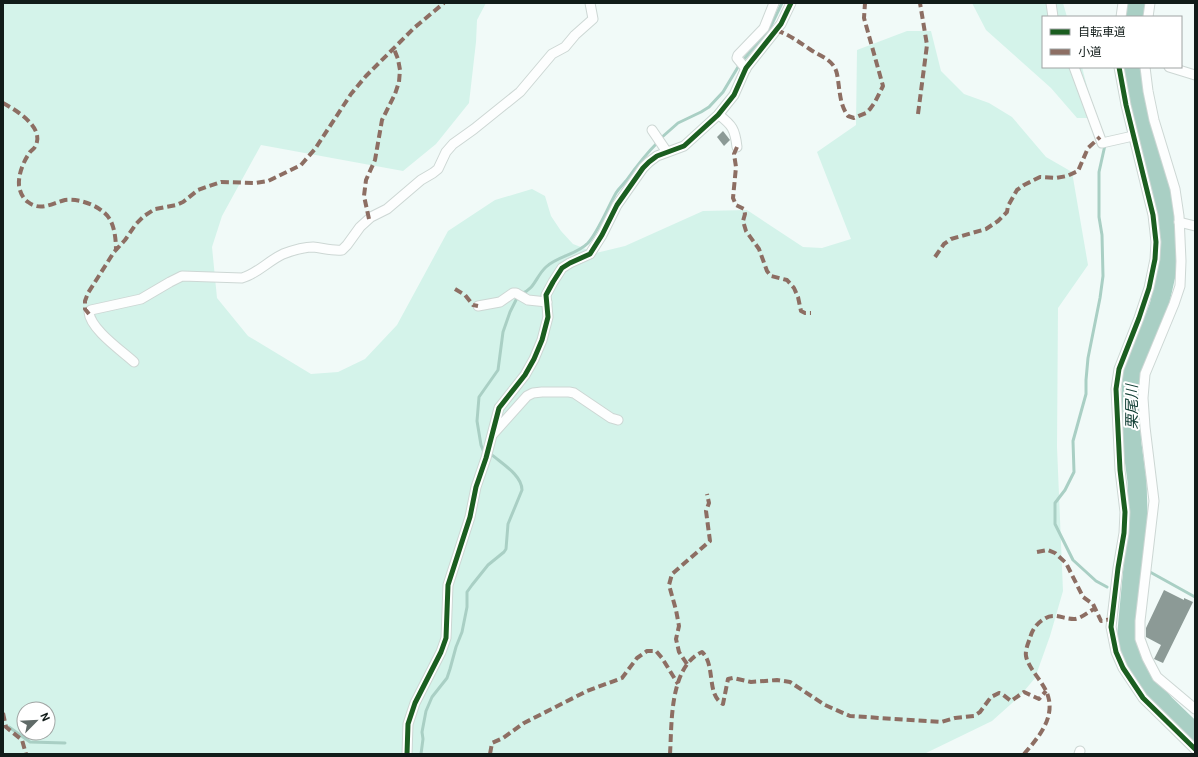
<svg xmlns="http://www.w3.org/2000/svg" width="1198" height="757" font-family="Roboto,'Noto Sans JP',sans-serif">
	<rect width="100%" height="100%" fill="#f1faf8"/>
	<!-- green -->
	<g fill="#d4f3ea" fill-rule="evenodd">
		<path d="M3,3h483l-9,17 -1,22 -7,61 -33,41 -33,27 -142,-26 -39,71 -10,31 5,51 31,38 63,38 27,-2 27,-13 32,-34 51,-94 47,-31 37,-11 13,7 6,20 10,15 12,13 23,9 29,-7 78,-35 44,-1 56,37 19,1 29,-9 -34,-87 39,-27 1,-75 50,-19h24l10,40 23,23 25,9 23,14 34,40 26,15 16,93 -30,43 -1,139 6,144 -13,45 -15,42 -15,18 -28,25 -68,33h-921zM24,709h24v24h-24z"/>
		<path d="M972,3h91l4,14h-24v50h39l9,35v16h-14l-26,-30 -65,-58z"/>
	</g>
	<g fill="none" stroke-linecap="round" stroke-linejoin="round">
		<!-- stream -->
		<g stroke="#a9cfc4" stroke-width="3">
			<path d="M745,58l25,-30 12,-25"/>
			<path d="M661,138l17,-15 23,-11 8,-5 14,-15 15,-25"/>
			<path d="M1105,145l-6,27v45l3,18 1,41 -3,22 -12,60 -2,22v14l-13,47 1,31 -9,18 -10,13v21l18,36 23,21 11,6"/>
			<path d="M521,294c14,-5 15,-18 25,-27 12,-11 30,-12 42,-24 10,-11 20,-36 28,-50 3,-5 7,-8 10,-12 10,-14 19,-26 31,-38"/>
			<path d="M483,450l-2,-5 -4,-24 2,-24 19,-27 5,-38 7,-20 7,-14"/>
			<path d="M1150,572l45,25"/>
			<path d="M9,727l21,15 35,1"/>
			<path d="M421,754l2,-15 -1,-7 4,-21 6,-14 15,-19 3,-9 6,-22 6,-15 5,-25v-15l5,-7 16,-20 16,-13 2,-3 2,-25 14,-34c0,-15 -21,-27 -31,-36"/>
		</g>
		<!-- river -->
		<g stroke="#a9cfc4" stroke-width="19">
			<path d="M1134,17l2,-14"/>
			<path d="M1133,67l5,36 23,86 7,30 1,28 -3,28 -7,31 -27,69 -2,41 2,28 5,37 1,32 -12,129 18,38 21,24 30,29"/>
		</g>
	</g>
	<!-- building -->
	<g fill="#8c9a96">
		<path d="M723,131l7,9 -6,6 -7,-9z"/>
		<path d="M1164,590l20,10v-2l9,4 -30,61 -9,-4 7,-14 -15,-8v-9z"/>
	</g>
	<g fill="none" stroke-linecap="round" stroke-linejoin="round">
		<defs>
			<g id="minor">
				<path d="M1051,3l2,14"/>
				<path d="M1121,17l2,-14"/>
				<path d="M1148,17l2,-14"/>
				<path d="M1074,67l28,76 31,-7"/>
				<path d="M1119,67l7,38 27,110 3,27 -1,17 -6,29 -10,30 -20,51 -3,20 4,81 5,42 -1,21 -6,35 -7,59 5,25 7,16 20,30 52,51"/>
				<path d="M1145,67l3,24 6,29 21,69 4,27 2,45 -1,25 -6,18 -29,70 -2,24 2,29 9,74 -14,120v18l7,19 10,19 38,32"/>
				<path d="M1169,67l26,8"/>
				<path d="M746,69l-9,-11 1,-3 26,-27 10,-25"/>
				<path d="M719,115c13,10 16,14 18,32"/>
				<path d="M652,130l15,22"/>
				<path d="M1179,222l16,4"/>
				<path d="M478,306l22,-4 13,-9h3l12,7 19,2"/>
				<path d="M134,362c-12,-11 -44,-33 -45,-50l2,-2 50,-11 29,-17 12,-6 60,2c15,-4 26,-17 41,-24 8,-3 21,-7 30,-7 10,1 19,4 29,3l5,-5 13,-18 11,-10 16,-8 34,-29 12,-7 5,-4 8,-17 7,-8 21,-15 46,-37 32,-38 13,-7 10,-12 18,-16 -3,-16"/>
				<path d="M493,434l34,-38 6,-3 9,-1h27l5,1 37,25 7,2"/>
				<path d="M407,754l1,-30 7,-21 26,-51 5,-14 2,-53 22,-68 6,-30 10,-29 13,-50 26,-33 9,-16 8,-19 6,-23 -2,-22 7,-13 9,-14 8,-5 20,-9 12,-19 15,-30 26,-37 6,-6 8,-6 27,-10 34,-31 16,-20 12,-27 35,-44 10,-21"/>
				<path d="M1079,754l1,-3"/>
			</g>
		</defs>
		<!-- minor casing -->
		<use href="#minor" stroke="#cdd7d4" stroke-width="11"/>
		<!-- minor -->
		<use href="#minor" stroke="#fdfefe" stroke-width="9"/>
		<!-- quiet -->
		<g stroke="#8d6e63" stroke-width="4" stroke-dasharray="8 4" stroke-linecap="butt">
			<path d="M776,30c14,5 23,12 35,20 11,7 23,10 26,24 3,15 2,30 11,42l6,2 12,-5 4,-4 5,-7 8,-16 -19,-68 1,-15"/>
			<path d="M3,103c13,7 41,24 33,42 -1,3 -4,5 -6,7 -7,10 -12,23 -11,34 1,6 4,13 9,16 13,10 24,1 37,-2 14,-2 36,6 44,18 6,9 7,23 7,33"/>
			<path d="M918,114l9,-69 -7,-42"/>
			<path d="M737,147l-3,7 2,13 -3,31 3,7 8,4 1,5 -2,7 3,10 13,18 8,22 4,5 16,4 7,8 4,9 3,14 4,2h6"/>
			<path d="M369,219l-5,-23 2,-16 9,-20 7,-40 13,-26 4,-12 1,-12 -2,-11 -4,-10"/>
			<path d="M935,257l9,-13 7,-5 35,-10 12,-8 9,-9 1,-6 9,-16 7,-5 16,-8 16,1 11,-2 11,-5 10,-23 12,-11"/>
			<path d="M455,289l10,6 8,10 5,1"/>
			<path d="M89,314l-4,-5v-8l3,-8 26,-41 11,-12 11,-16 8,-8 11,-7 21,-4 7,-3 15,-12 11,-4 12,-4 34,1 13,-2 33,-16 14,-16 36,-55 15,-18 48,-48 30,-25"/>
			<path d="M1037,552l11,-2 7,3 11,10 17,34 10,7 8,17 11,-2"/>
			<path d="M687,664l-8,-12 -3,-13 3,-13 -3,-16 -7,-25 3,-11 38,-33 -4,-30 3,-8 -2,-9"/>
			<path d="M3,713l3,14 16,13 4,14"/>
			<path d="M490,754l2,-11 11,-5 21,-15 63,-32 35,-13 15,-20 10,-7h9l6,7 16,26"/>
			<path d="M670,754c2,-30 -1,-87 32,-102 14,13 4,43 21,52l5,-25 5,-1 18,4 26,-2 13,2 35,23 25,11 91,6 14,-4 19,-2 6,-4 11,-15 8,-4 3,1 9,7 13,-9 15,7 7,-8"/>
			<path d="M1024,754c13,-15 29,-33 25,-54 -3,-17 -20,-29 -23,-44 -1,-5 2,-13 4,-18 2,-8 7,-15 14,-19 10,-7 19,0 30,0 7,0 15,-8 22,-11"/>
		</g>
		<defs>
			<g id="cycleway">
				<path d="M1119,67l7,38 27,110 3,27 -1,17 -6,29 -10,30 -20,51 -3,20 4,81 5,42 -1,21 -6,35 -7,59 5,25 7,16 20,30 52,51"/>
				<path d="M407,754l1,-30 7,-21 26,-51 5,-14 2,-53 22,-68 6,-30 10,-29 13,-50 26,-33 9,-16 8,-19 6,-23 -2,-22 7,-13 9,-14 8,-5 20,-9 12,-19 15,-30 26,-37 6,-6 8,-6 27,-10 34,-31 16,-20 12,-27 35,-44 10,-21"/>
			</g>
		</defs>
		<!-- cycleway casing -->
		<use href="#cycleway" stroke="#fff" stroke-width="8"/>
		<!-- cycleway -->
		<use href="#cycleway" stroke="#1b5e20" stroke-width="5"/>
	</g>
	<g text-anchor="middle" stroke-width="4" stroke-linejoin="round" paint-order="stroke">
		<!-- water labels -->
		<g font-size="15" font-style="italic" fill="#134036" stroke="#fff">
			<text transform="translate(1132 407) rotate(-90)" y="5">栗尾川</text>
		</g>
	</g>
	<!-- border -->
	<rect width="1198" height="757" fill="none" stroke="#111c19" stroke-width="8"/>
	<!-- legend -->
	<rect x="1042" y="16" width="140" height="52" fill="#ffffff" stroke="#a0a4a3"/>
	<rect x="1050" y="29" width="20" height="6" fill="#1b5e20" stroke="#a0a4a3"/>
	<text x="1078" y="36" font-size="12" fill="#111c19">自転車道</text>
	<rect x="1050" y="49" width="20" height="6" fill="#8d6e63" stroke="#a0a4a3"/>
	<text x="1078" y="56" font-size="12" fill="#111c19">小道</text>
	<!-- north arrow -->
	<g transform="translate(36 721) rotate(66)"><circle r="19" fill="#ffffff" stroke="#a0a4a3"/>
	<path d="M0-3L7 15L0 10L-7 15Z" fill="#5f6a67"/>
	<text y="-6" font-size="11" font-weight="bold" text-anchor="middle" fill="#111c19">N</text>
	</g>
</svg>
